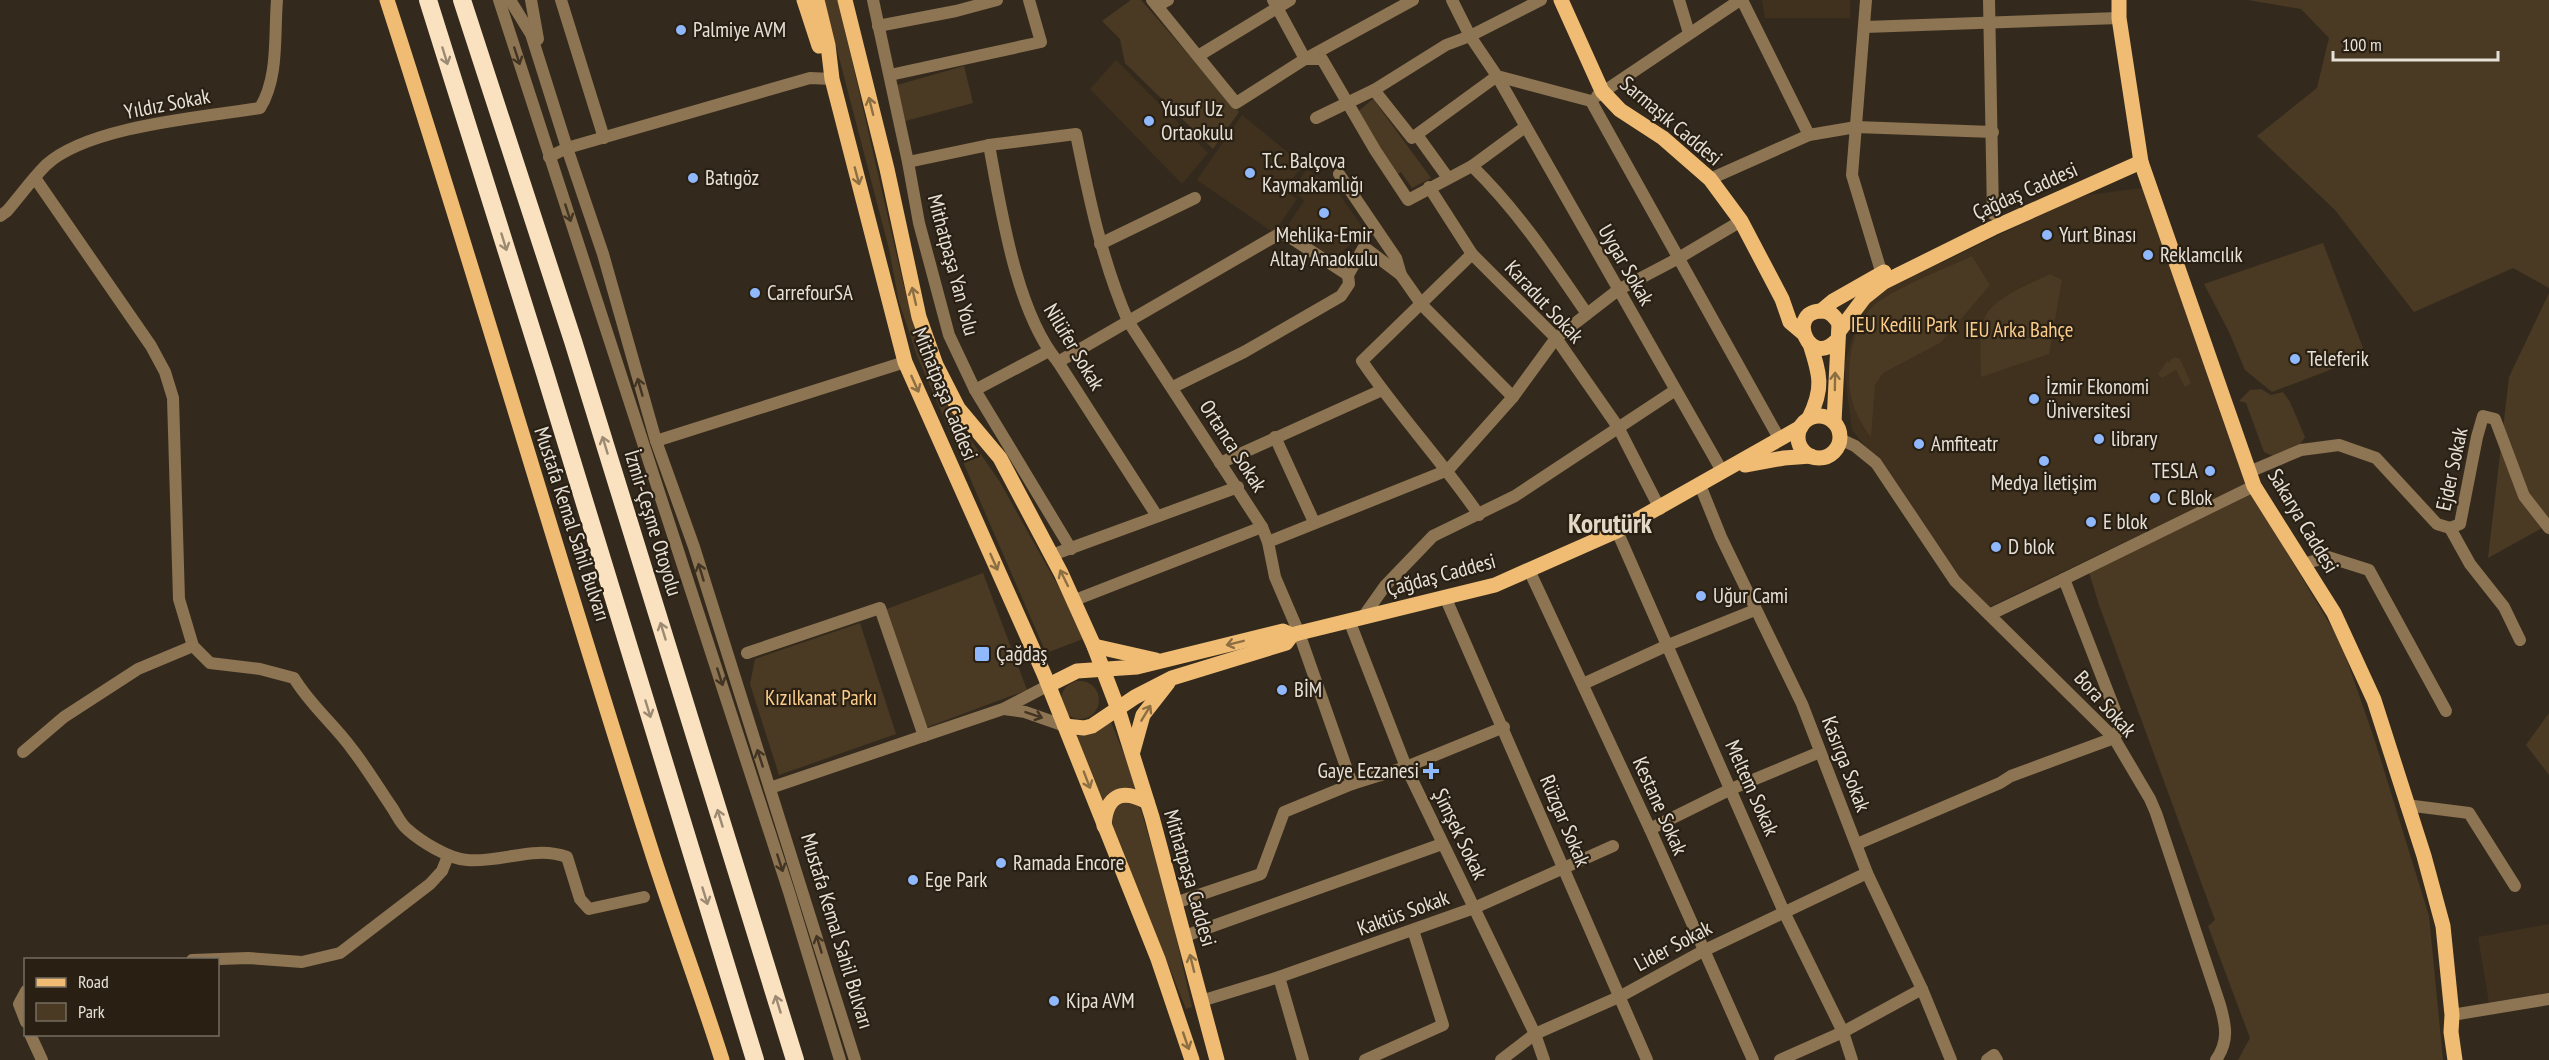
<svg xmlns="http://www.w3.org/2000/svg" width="2549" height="1060" font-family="'PT Sans Narrow',sans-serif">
	<rect width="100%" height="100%" fill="#332a1d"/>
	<!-- built -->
	<g fill="#3f311e">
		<path d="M1762,0h88v18h-85z"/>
		<path d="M1116,60l92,93 -26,31 -92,-95z"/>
		<path d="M1242,115l61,50 -19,25 13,9 -23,34 -77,-53z"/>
		<path d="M1307,169l29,21 30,42 -35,28 -43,-35 16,-24 -11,-12z"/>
		<path d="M2149,187l99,296 -259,124 -31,-29 -67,-100 -39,-48 -8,-62 18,-67 204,-98 22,-8z"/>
		<path d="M2549,924v69l-60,10 -11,-66z"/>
	</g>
	<!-- green -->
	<g fill="#4a3a23">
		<path d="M824,0h14l66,287 16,50 20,52 24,41 36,52 62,111 21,46 -37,14 -129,-297 -18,-54 -10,-53z"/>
		<path d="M1131,0h10l98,112 -26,37 -88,-86 -5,-24 -18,-18z"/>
		<path d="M2248,0h301v288l-36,-20 -99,44 -79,-102 -78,-74 60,-48 12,-50 -28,-29z"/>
		<path d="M964,66l9,37 -68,18 -8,-36z"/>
		<path d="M1373,99l58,79 -19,10 -11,-16 -5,3 -40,-62z"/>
		<path d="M2323,243l43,113 -94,36 -27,-22 -16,-38 -25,-48z"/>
		<path d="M1972,256l18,29 -50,58 -57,30 -8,12 -4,52c-9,-12 -17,-26 -20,-41 -6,-31 2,-79 30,-96 28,-18 61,-30 91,-44z"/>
		<path d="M2050,274l12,6 -13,74 -68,23c0,-18 -3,-42 4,-60 8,-19 47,-34 65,-43z"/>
		<path d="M2549,293v231l-61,34 21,-181z"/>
		<path d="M2175,357l5,2 11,24 -6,4 -9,-17 -14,8 -4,-4 9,-13 4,2 -1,-3z"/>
		<path d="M2261,389l10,6 12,-3 7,10 15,35 -6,9 -26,10 -9,-4 -18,-49 -7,-2 11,-11z"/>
		<path d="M2252,494l89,149 34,98 54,175 14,144h-205l12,-22 -42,-112 7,-6 -117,-318 -9,-30z"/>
		<path d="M983,573l44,117 -102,38 -41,-118z"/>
		<path d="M860,623l36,111 -117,41 -29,-91 5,-25z"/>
		<circle cx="1080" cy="700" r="19"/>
		<path d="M2549,713v62l-23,-30z"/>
		<path d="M1111,722l27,67c-16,-1 -24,0 -35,12l-28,-65 12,-2z"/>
		<path d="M1116,801l21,2 4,7 29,100 22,97 -6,2 -74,-186 1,-17z"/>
	</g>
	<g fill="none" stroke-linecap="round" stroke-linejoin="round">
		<!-- minor -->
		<g stroke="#8d7452" stroke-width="12">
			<path d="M499,0l290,892 51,168"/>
			<path d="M510,0l21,34 36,114 243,-70 22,1"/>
			<path d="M531,0l7,39"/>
			<path d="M561,0l43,138"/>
			<path d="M873,0l35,162 11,61 30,112 26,55 96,159"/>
			<path d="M1152,0l84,103 69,-44 108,-59"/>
			<path d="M1273,0l32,59h17l53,91 33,50 64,-34 53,-39"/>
			<path d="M1452,0l18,36 27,40 94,25"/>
			<path d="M1679,0l10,33"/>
			<path d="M1742,0l67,135"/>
			<path d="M1866,0l-14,175 32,106"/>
			<path d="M1989,0l4,214"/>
			<path d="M1157,6l11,-6"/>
			<path d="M878,26l78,-15 41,-11"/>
			<path d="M1865,27l254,-9"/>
			<path d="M1198,56l92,-56"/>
			<path d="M890,75l151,-33 -12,-42"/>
			<path d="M1374,90l38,48 85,-62 225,395"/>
			<path d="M1597,96l143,-96"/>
			<path d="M1591,101l189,339"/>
			<path d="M1316,118l58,-28 72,-45 24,-9 71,-36"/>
			<path d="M1417,135l31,43"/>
			<path d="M989,145c12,64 27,167 69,217l99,154"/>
			<path d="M549,157l18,-9 36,106 53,187 38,106 161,513"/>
			<path d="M908,162l81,-17 87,-11c13,64 26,127 52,187l134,206 6,15 7,35 24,56 53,151"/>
			<path d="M1472,166c46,45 79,95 115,148"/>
			<path d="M1339,174l57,84 5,17 21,30 91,92"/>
			<path d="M35,178l116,168 14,26 8,26 6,201 14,47 17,17 50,6 34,9c17,28 39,45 58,71 14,18 26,38 39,57 5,7 9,17 16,23 13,12 42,30 60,31 34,3 67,-15 100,-3l13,42 9,10 55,-12"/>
			<path d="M1710,179l99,-44 47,-8 137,5"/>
			<path d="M1429,187l43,67 84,84 62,89 42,82"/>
			<path d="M0,216l7,-5c13,-15 25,-32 39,-46 42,-39 158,-48 214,-57 19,-31 14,-72 17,-108"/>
			<path d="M1100,244l95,-46"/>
			<path d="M1472,254l-110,107c36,53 80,100 117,154"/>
			<path d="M1348,275l16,-28 37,28"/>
			<path d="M1058,362l221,-128 9,2 60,39"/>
			<path d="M1173,387l71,-35 97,-56 8,-12 -1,-9"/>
			<path d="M975,390l74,-39"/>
			<path d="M1275,437l39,85"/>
			<path d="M1840,439l15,7 21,17 79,118 159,157 36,61 6,14 64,192c6,21 9,36 -4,55"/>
			<path d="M656,441l249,-79"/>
			<path d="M1220,463l162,-73"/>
			<path d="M2249,472l52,-22 38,-5 37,13 61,66 13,4 10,-4 17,-87 6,-21 12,3 29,77 25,32"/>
			<path d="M1700,485l21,52 81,167 65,169 55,116 29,71"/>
			<path d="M2450,528l20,36 34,43 16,33"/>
			<path d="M1617,531l167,381 59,120 9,28"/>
			<path d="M1268,542l180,-72 65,-73 43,-59 62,-48 59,-31 64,-38"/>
			<path d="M1052,555l186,-68"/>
			<path d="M2303,564l25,-7 41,13 77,141"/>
			<path d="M1529,570l121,259 103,231"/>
			<path d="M1446,599l201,461"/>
			<path d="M1075,600l187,-73"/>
			<path d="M1991,614l73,-35"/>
			<path d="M1363,617l22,-31 48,-50 82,-40 159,-105"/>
			<path d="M1349,620l57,147 129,267 9,26"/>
			<path d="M747,653l133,-45 44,128"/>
			<path d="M1583,684l85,-39 87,-35"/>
			<path d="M1004,709l21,3 40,14"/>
			<path d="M23,752l41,-35 74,-48 55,-23"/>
			<path d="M770,788l233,-79 46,-24"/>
			<path d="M2406,805l63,8 46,73"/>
			<path d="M1650,829l81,-40 89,-37"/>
			<path d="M1857,844l143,-61 11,-7 103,-38 7,-12 -57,-147 190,-93"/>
			<path d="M1175,903l86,-29 23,-62 68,-28 54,-17 98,-40"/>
			<path d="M1185,936l257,-92"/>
			<path d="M192,960l56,-2 54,4 38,-9 90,-69 12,-13 6,-15"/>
			<path d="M1279,977l24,83"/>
			<path d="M26,991l-7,13 7,18"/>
			<path d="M1201,1001l78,-24 195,-69 139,-62"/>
			<path d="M2452,1015l97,-16"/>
			<path d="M30,1034l12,26"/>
			<path d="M1365,1060l78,-35 -30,-95"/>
			<path d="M1501,1060l34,-26 86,-38 82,-45 164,-78"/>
			<path d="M1780,1060l63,-28 79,-43"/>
			<path d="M1987,1060l7,-5 3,5"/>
		</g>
		<!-- major -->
		<g stroke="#f0bc73" stroke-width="15">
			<path d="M387,0c91,280 172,563 262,843 23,73 50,144 73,217"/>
			<path d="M804,0l15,46"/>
			<path d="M817,0l11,45 4,34 73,283 139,312 114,285 34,101"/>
			<path d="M845,0l42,169 32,148 17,48 22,43 42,50 61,115 33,73 24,63 34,108 65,243"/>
			<path d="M1561,0l41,91 18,19 43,28 47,41 31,42 41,78 8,23 13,11"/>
			<path d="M2119,0v18l22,144 113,324 80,127 40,87 50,156 19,70 9,89 -1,17 4,28"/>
			<path d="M1821,311l12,-10 51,-29"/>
			<path d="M1840,330l24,-32 20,-16 109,-54 148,-66"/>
			<circle cx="1819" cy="437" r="21"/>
			<path d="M1809,418c15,-30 11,-43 1,-74"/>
			<path d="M1834,422l5,-98c-4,-8 -10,-14 -19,-13 -33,2 -11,57 16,30"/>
			<path d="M1745,465l39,-7 27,-2"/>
			<path d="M1094,646l62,14"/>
			<path d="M1049,685l28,-14 60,-4 146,-36 9,4 7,-2 196,-48 122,-54 184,-104"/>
			<path d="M1065,726l19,2 8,-2 43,-29 37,-19 114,-35 6,-8"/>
			<path d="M1133,751l10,-36 25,-32"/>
			<path d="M1104,826c2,-30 17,-38 43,-24"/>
		</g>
		<!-- highway -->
		<g stroke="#fae1c0" stroke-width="18">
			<path d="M428,0l117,373 210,687"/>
			<path d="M462,0l111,341 222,719"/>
		</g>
	</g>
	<!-- one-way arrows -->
	<defs><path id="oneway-shaft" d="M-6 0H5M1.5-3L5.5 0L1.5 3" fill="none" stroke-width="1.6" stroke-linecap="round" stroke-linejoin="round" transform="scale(1.5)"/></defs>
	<g stroke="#9c8a72">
		<use href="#oneway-shaft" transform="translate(445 56) rotate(73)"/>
		<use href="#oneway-shaft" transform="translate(504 242) rotate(73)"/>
		<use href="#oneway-shaft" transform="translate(605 445) rotate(-107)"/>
		<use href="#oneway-shaft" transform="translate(663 631) rotate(-107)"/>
		<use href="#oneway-shaft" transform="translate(648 709) rotate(73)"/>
		<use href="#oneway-shaft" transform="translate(720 818) rotate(-107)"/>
		<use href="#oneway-shaft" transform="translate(705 896) rotate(73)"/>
		<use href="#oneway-shaft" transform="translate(778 1004) rotate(-107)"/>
	</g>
	<g stroke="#423523">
		<use href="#oneway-shaft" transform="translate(517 56) rotate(72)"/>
		<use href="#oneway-shaft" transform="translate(568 213) rotate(72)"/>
		<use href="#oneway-shaft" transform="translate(640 387) rotate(-106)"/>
		<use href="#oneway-shaft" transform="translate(701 572) rotate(-107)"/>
		<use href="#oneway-shaft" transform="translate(720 677) rotate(72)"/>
		<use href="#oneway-shaft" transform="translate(1034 715) rotate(19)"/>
		<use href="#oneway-shaft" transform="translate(760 758) rotate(-108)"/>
		<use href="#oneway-shaft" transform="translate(780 863) rotate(72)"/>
		<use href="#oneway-shaft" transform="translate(819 944) rotate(-107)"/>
	</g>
	<g stroke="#8c6e43">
		<use href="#oneway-shaft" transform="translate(871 106) rotate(-104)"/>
		<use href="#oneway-shaft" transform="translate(857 176) rotate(75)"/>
		<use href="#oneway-shaft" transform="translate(914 296) rotate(-103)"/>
		<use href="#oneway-shaft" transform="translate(1835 381) rotate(-89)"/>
		<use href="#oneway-shaft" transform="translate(915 384) rotate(66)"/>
		<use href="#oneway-shaft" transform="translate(994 562) rotate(66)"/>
		<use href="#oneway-shaft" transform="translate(1064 578) rotate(-116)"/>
		<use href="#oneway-shaft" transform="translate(1235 643) rotate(166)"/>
		<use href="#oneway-shaft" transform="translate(1146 713) rotate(-59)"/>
		<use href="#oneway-shaft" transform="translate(1087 780) rotate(69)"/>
		<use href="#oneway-shaft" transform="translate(1192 963) rotate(-104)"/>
		<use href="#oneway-shaft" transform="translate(1186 1041) rotate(71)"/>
	</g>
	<!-- markers -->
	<g fill="#90b8fd" stroke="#292013" stroke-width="2">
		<circle cx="681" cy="30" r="6"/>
		<circle cx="1149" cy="121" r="6"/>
		<circle cx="1250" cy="173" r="6"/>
		<circle cx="693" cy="178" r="6"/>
		<circle cx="1324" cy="213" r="6"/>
		<circle cx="2047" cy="235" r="6"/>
		<circle cx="2148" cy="255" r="6"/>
		<circle cx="755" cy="293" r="6"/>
		<circle cx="2295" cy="359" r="6"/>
		<circle cx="2034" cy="399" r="6"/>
		<circle cx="2099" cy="439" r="6"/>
		<circle cx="1919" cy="444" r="6"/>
		<circle cx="2044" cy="461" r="6"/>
		<circle cx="2210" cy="471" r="6"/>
		<circle cx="2155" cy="498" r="6"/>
		<circle cx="2091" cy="522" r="6"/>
		<circle cx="1996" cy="547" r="6"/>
		<circle cx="1701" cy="596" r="6"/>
		<rect x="974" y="646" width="16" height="16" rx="3"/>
		<circle cx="1282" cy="690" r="6"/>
		<path d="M1428 762h6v6h6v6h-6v6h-6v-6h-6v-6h6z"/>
		<circle cx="1001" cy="863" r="6"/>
		<circle cx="913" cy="880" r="6"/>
		<circle cx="1054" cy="1001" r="6"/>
	</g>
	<g text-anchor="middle" stroke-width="4.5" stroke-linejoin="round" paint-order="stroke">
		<!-- poi labels -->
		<g font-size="21" fill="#e6e0d7" stroke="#292013" text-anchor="start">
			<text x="693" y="37">Palmiye AVM</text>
			<text x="1161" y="116">Yusuf Uz<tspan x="1161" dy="24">Ortaokulu</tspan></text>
			<text x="1262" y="168">T.C. Balçova<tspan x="1262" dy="24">Kaymakamlığı</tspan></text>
			<text x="705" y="185">Batıgöz</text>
			<text x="1324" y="242" text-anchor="middle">Mehlika-Emir<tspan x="1324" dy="24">Altay Anaokulu</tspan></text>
			<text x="2059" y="242">Yurt Binası</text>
			<text x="2160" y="262">Reklamcılık</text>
			<text x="767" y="300">CarrefourSA</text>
			<text x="2307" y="366">Teleferik</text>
			<text x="2046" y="394">İzmir Ekonomi<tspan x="2046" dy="24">Üniversitesi</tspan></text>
			<text x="2111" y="446">library</text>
			<text x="1931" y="451">Amfiteatr</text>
			<text x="2198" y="478" text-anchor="end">TESLA</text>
			<text x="2044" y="490" text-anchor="middle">Medya İletişim</text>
			<text x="2167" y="505">C Blok</text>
			<text x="2103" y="529">E blok</text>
			<text x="2008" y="554">D blok</text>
			<text x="1713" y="603">Uğur Cami</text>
			<text x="996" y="661">Çağdaş</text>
			<text x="1294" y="697">BİM</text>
			<text x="1419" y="778" text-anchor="end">Gaye Eczanesi</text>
			<text x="1013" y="870">Ramada Encore</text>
			<text x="925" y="887">Ege Park</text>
			<text x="1066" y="1008">Kipa AVM</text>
		</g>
		<!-- street labels -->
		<g font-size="21" fill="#e6e0d7" stroke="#292013">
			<text transform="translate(167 104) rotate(-11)" y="7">Yıldız Sokak</text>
			<text transform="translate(1671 121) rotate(40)" y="7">Sarmaşık Caddesi</text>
			<text transform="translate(2025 191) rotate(-24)" y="7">Çağdaş Caddesi</text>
			<text transform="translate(953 265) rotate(75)" y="7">Mithatpaşa Yan Yolu</text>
			<text transform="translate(1626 265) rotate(60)" y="7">Uygar Sokak</text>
			<text transform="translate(1544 302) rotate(47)" y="7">Karadut Sokak</text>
			<text transform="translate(1074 347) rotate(59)" y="7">Nilüfer Sokak</text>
			<text transform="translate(945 394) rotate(68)" y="7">Mithatpaşa Caddesi</text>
			<text transform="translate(1233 446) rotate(57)" y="7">Ortanca Sokak</text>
			<text transform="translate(2452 469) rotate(-78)" y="7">Ejder Sokak</text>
			<text transform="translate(2303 521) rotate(59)" y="7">Sakarya Caddesi</text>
			<text transform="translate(653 523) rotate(73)" y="7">İzmir-Çeşme Otoyolu</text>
			<text transform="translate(572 524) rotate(72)" y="7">Mustafa Kemal Sahil Bulvarı</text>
			<text transform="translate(1441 575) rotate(-15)" y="7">Çağdaş Caddesi</text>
			<text transform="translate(2105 704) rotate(48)" y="7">Bora Sokak</text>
			<text transform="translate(1846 764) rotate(69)" y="7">Kasırga Sokak</text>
			<text transform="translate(1752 788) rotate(66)" y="7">Meltem Sokak</text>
			<text transform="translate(1660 806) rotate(66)" y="7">Kestane Sokak</text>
			<text transform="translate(1565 821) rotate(67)" y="7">Rüzgar Sokak</text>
			<text transform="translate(1460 834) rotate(64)" y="7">Şimşek Sokak</text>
			<text transform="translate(1190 878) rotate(74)" y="7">Mithatpaşa Caddesi</text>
			<text transform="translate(1403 913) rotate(-20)" y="7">Kaktüs Sokak</text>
			<text transform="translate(837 931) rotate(73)" y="7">Mustafa Kemal Sahil Bulvarı</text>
			<text transform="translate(1673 946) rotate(-28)" y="7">Lider Sokak</text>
		</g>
		<!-- park labels -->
		<g font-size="21" fill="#fbcc8a" stroke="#292013">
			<text x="1904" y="332">IEU Kedili Park</text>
			<text x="2019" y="337">IEU Arka Bahçe</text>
			<text x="821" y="705">Kızılkanat Parkı</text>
		</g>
		<!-- district labels -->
		<g font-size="27" font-weight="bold" fill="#e4d8c7" stroke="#292013">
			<text x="1610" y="533">Korutürk</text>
		</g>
	</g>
	<!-- legend -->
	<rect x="24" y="958" width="195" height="78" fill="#292013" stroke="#756d61" stroke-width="1.5"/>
	<rect x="36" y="978" width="30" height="9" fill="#f0bc73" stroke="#756d61" stroke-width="1.5"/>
	<text x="78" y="988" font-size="18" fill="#e6e0d7">Road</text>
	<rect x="36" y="1003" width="30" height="18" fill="#4a3a23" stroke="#756d61" stroke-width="1.5"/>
	<text x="78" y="1018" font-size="18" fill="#e6e0d7">Park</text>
	<!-- scale -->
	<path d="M2333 51v9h165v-9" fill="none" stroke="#e6e0d7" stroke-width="3"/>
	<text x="2342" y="51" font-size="18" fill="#e6e0d7" stroke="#292013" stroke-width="4.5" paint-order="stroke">100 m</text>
</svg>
